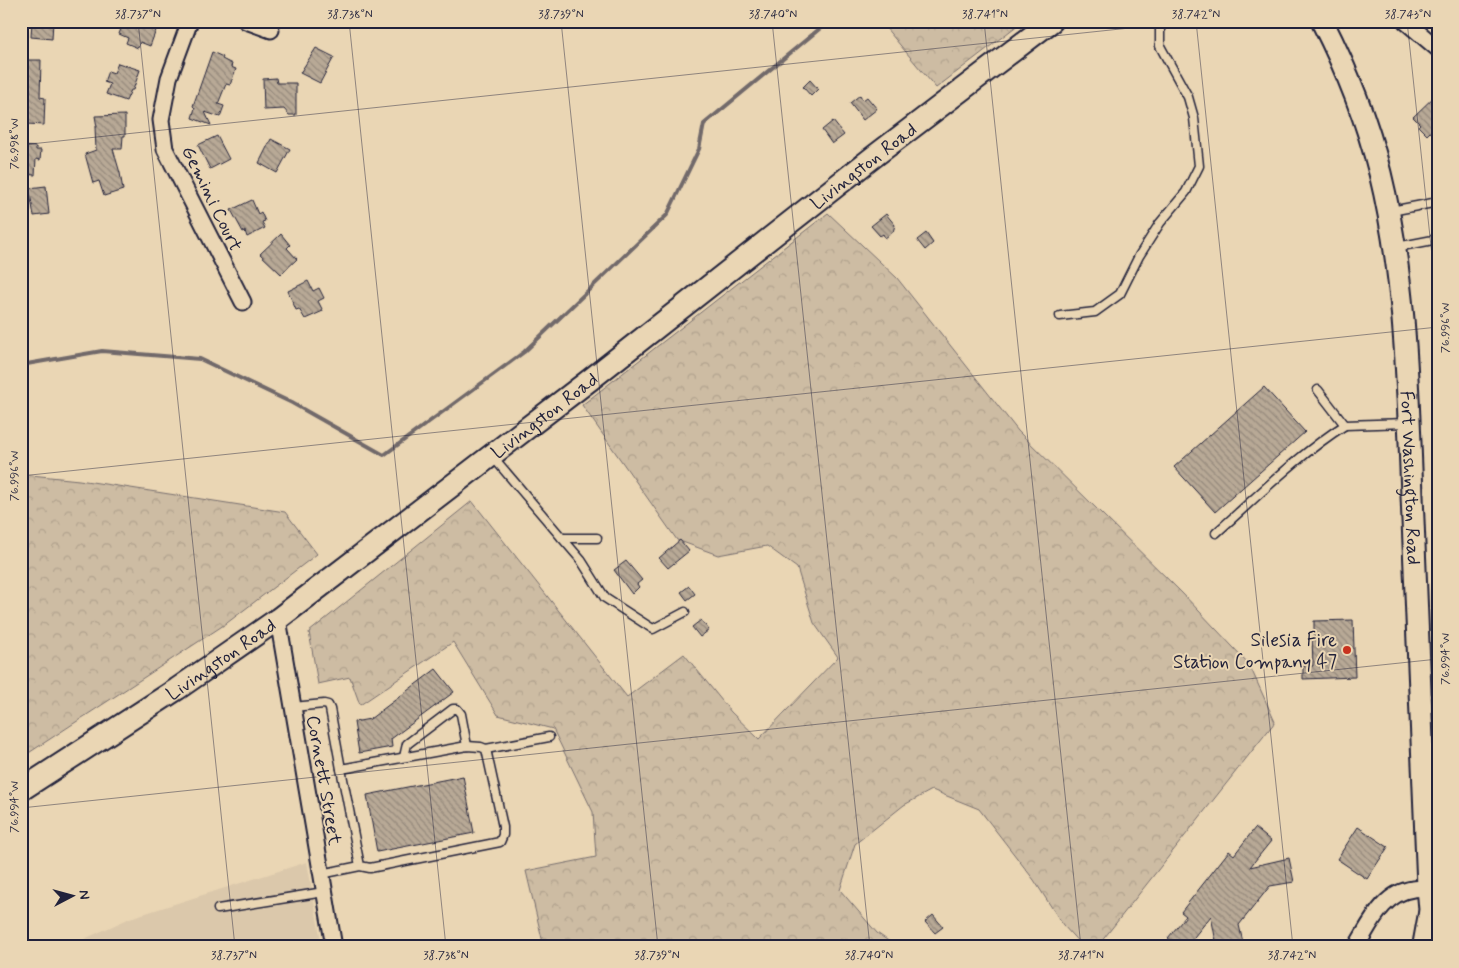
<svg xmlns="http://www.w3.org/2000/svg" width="1459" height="968" font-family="Mynerve,sans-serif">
	<defs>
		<pattern id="forest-crowns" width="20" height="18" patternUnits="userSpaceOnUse" patternTransform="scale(1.25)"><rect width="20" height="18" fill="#cdbca3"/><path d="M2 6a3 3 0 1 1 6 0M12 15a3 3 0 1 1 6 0" fill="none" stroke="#b0a18d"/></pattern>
		<pattern id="building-back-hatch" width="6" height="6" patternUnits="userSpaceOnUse" patternTransform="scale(1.25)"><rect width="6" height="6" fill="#b8a996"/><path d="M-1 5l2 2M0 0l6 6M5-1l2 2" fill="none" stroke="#95897c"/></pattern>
	</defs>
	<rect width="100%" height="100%" fill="#ead6b4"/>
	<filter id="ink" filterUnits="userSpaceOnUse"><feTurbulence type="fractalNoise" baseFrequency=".02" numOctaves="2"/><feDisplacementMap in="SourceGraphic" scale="10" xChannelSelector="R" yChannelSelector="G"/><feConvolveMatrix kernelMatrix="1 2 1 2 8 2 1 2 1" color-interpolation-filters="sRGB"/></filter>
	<g filter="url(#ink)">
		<!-- built -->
		<path fill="#dbc8ab" d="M307,862l15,85h-255l63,-29z"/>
		<!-- forest -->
		<g fill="url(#forest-crowns)" stroke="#786f6f">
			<path d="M880,21h143l-87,67z"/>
			<path d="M828,213l69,65 121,153 164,162 67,71 26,58 -178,225h-14l-20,-22 -29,-45 -55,-71 -47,-19 -28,15 -49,39 -15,46 37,43 20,14h-353l-18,-76 70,-14 -3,-45 -40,-83 -55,-14 -45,-73 -93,63 -10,-28 -32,7 -9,-52 163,-131 155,196 57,-43 47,58 28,27 79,-82 -24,-34 -17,-55 -30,-22 -49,9 -41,-15 -95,-135z"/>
			<path d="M21,474l58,6 206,32 32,42 -90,69 -206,135z"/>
		</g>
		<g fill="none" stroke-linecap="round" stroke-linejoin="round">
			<!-- stream -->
			<path stroke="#71696b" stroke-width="4" d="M21,365l81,-14 98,8 92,44 92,52 140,-103 143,-137 32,-66 5,-25 125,-103"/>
		</g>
		<!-- building -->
		<g fill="url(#building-back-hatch)" stroke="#22223b">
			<path d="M32,21h21l-1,18 -21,-2z"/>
			<path d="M124,21h26l8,4 -8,21 -10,-4 -2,6 -12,-5 2,-5 -9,-4z"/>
			<path d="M316,48l18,9 -14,26 -20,-10z"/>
			<path d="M212,52l11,5 -1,2 10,5 -1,3 5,2 -6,16 -4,-1 -8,20 6,2 -4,11 -15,-5 6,13 -19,-7 3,-10 -2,-2z"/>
			<path d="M26,60h15l-1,37 5,1 -1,27 -17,-1 3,-36 -6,-1z"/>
			<path d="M118,63l22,7 -7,20h-2l-5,11 -20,-7 4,-10 -6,-2 4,-11 6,2z"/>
			<path d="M276,78l1,5h19v32h-7l-5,-6 -20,1 -1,-31z"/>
			<path d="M810,80l8,9 -7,7 -8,-9z"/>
			<path d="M1438,93v31l-11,11 -9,-9 2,-2 -7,-7z"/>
			<path d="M860,95l3,5 4,-3 10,12 -14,11 -13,-17z"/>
			<path d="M125,115v21h-2l-1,13h-9l7,24 3,17 -19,6 -5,-15 -6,2 -8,-29 11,-4 -1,-23h2l-2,-11z"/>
			<path d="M833,121l11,14 -12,9 -10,-14z"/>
			<path d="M217,136l12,23 -19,10 -12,-24z"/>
			<path d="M271,139l19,10 -13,24 -18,-10z"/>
			<path d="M21,146l15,1v3h5l-1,10 -4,-1 -1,16 -14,-1z"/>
			<path d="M46,186l3,28 -15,2 -5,-28z"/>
			<path d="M252,200l6,14 3,-2 4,9 -3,1 3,6 -18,9 -2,-6 -2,1 -12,-22z"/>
			<path d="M886,214l9,11 -2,7 -8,6 -2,-4 -3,2 -9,-10z"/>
			<path d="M926,233l7,10 -8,7 -8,-10z"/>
			<path d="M281,234l9,11 -3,3 10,11 -16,15 -21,-20z"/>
			<path d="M308,281l5,10 6,-3 5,10 -6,3 5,10 -18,8 -6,-10 -3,1 -8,-19z"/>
			<path d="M1264,387l41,45 -90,80 -41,-45z"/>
			<path d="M680,540l9,11 -21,17 -9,-10z"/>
			<path d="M626,561l16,19 -5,4 2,3 -7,7 -18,-24z"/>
			<path d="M689,586l6,8 -8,6 -6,-8z"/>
			<path d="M701,620l8,10 -9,7 -8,-10z"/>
			<path d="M1353,620l2,57 -52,2v-13h10l-1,-29h2v-16z"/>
			<path d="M436,669l18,23 -63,47 1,8 -33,6 -5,-31 16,-3z"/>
			<path d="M463,776l11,57 -97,19 -10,-57z"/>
			<path d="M1358,827l30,20 -21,32 -30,-20z"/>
			<path d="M1255,828l16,13 -21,26 39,-9 5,24 -24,4 -31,39 5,22h-27l-6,-31 -25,31h-7l-11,-9 18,-22 -5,-4 48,-61 5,4z"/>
			<path d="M933,915l10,12 -8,6 -10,-11z"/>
		</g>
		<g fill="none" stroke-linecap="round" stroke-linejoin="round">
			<defs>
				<g id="service">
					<path d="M1391,211l47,-9"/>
					<path d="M1397,247l41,-8"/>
					<path d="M1060,316l35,-4 25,-18 19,-38 21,-33 26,-31 13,-26 -5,-48 -6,-21 -28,-51v-19l2,-6"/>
					<path d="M1318,390l27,35 62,-2"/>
					<path d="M493,457l69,81h35"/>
					<path d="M1216,533c42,-37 82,-78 129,-108"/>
					<path d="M562,538l19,22 24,38 48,31 32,-17"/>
					<path d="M293,707l31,-3 4,1 2,4 11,60"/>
					<path d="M486,749l63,-12"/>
					<path d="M404,757l3,-13 46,-35h4l4,5 6,32"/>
					<path d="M321,874l39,-8 10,2 130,-26 3,-7v-8l-17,-78 -5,-2 -14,-1 -126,23 19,97"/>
					<path d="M218,909l106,-17"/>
				</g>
				<g id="minor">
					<path d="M190,21l-21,57 -8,42 4,29 78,153"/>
					<path d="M246,21l25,9"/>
					<path d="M1405,21l33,28"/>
					<path d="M278,619l56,328"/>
					<path d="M1356,947c15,-24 27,-54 57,-58 9,-1 15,-2 23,1"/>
				</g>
				<g id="secondary">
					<path id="s1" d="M1322,21c25,49 45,100 58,152 28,114 28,232 33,347 5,122 10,245 15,367l4,45"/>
					<path id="s2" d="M21,790l156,-101 101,-70 313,-240 281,-221 180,-137"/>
				</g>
				<path id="trunk" d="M1425,947l6,-33"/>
			</defs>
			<!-- service casing -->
			<use href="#service" stroke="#22223b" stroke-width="11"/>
			<!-- minor casing -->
			<use href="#minor" stroke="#22223b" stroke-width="19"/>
			<!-- secondary casing -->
			<use href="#secondary" stroke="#22223b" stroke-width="25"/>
			<!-- trunk casing -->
			<use href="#trunk" stroke="#22223b" stroke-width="28"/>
			<!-- service -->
			<use href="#service" stroke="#ead6b4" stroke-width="8"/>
			<!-- minor -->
			<use href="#minor" stroke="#ead6b4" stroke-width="15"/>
			<!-- secondary -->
			<use href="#secondary" stroke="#ead6b4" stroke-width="21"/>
			<!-- trunk -->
			<use href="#trunk" stroke="#ead6b4" stroke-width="24"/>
		</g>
	</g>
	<!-- ticks -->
	<path fill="none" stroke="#22223b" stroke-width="1" stroke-opacity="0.45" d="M138,21l97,926M349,21l97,926M561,21l97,926M772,21l98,926M984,21l97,926M1196,21l97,926M1407,21l31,291M21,145l1175,-124M21,476l1417,-149M21,808l1417,-149M21,928l2,19"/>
	<!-- markers -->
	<circle fill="#c8321e" stroke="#ead6b4" stroke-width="2" cx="1347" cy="650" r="5"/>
	<g text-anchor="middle" stroke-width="4" stroke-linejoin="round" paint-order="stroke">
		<!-- street labels -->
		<g font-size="19" fill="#22223b" stroke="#ead6b4">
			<text dy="7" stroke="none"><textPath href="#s2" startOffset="1049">Livingston Road</textPath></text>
			<text transform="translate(213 198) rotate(64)" y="7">Gemini Court</text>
			<text dy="7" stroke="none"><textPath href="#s2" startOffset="644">Livingston Road</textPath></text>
			<text dy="7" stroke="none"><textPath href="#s1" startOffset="470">Fort Washington Road</textPath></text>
			<text dy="7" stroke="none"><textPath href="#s2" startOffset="239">Livingston Road</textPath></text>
			<text transform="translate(325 780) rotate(80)" y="7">Cornett Street</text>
		</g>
		<!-- poi labels -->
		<g font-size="19" fill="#22223b" stroke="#ead6b4" text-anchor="end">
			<text x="1337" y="646">Silesia Fire<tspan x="1337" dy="22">Station Company 47</tspan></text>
		</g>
	</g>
	<!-- margin -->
	<rect width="1459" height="968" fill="none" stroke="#ead6b4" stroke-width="55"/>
	<!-- north arrow -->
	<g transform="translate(72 896) rotate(84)" stroke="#ead6b4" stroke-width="4" paint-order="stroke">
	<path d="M0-4L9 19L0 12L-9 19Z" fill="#22223b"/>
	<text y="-8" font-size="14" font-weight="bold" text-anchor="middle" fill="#22223b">N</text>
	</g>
	<rect x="28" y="28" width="1404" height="912" fill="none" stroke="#22223b" stroke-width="2"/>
	<g font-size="12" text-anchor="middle" fill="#22223b">
		<text x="138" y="18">38.737°N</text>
		<text x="350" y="18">38.738°N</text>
		<text x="561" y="18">38.739°N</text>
		<text x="773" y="18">38.740°N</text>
		<text x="985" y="18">38.741°N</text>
		<text x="1196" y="18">38.742°N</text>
		<text x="1408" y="18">38.743°N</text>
		<text transform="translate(14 144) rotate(-90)" y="4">76.998°W</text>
		<text transform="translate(1445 328) rotate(-90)" y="4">76.996°W</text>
		<text transform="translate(14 476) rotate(-90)" y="4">76.996°W</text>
		<text transform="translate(1445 659) rotate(-90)" y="4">76.994°W</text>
		<text transform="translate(14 807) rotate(-90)" y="4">76.994°W</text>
		<text x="234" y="959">38.737°N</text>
		<text x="446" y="959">38.738°N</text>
		<text x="657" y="959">38.739°N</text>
		<text x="869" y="959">38.740°N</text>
		<text x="1081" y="959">38.741°N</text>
		<text x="1292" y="959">38.742°N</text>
	</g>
</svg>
